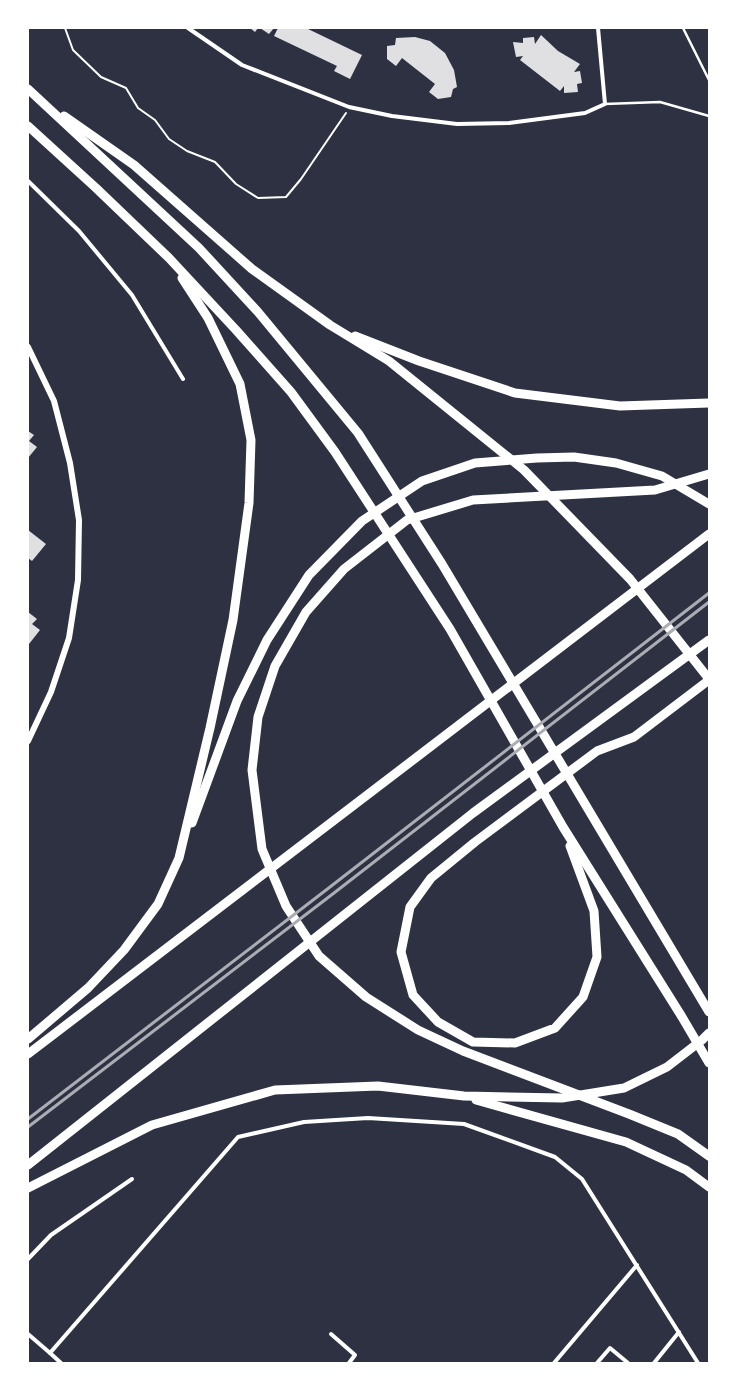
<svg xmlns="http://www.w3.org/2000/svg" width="737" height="1391" font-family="Spectral,serif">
	<rect width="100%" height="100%" fill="#2d3142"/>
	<!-- building -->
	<g fill="#e0e0e3">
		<path d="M250,28h8l-3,4z"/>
		<path d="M260,28h14l-5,6z"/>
		<path d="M278,28h28l56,27 -12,24 -16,-8 3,-5 -63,-30z"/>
		<path d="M541,35l17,16 22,13 -6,8 6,-1 2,12 -5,1 1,8 -14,1v-7l-4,5 -40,-31 3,-4 -7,1 -3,-15 10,1v-5l11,-1 1,7z"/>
		<path d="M415,37l15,4 15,12 9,17 3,17 -4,2 -2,8 -13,2 -9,-7 6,-8 -33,-26 -6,8 -9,-7v-13l8,-1 1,-7z"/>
		<path d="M28,431l6,4 -5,6 8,6 -9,11z"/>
		<path d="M28,530l18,14 -14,17 -4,-3z"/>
		<path d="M28,612l9,7 -5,5 8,6 -11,14 -1,-1z"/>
	</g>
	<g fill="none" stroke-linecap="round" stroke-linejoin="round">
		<!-- path -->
		<path stroke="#fff" stroke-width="2" d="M65,28l8,22 28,27 25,11 12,20 17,12 14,19 18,12 28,11 21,22 22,14 28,-1 15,-18 45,-66"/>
		<!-- service -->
		<g stroke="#fff" stroke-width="2.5">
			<path d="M683,28l26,52"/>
			<path d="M605,104l55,-2 49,14"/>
		</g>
		<!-- minor -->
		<g stroke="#fff" stroke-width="4">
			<path d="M188,28l54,37 107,42 43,9 65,8 52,-1 76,-10 20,-9 -7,-76"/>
			<path d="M28,181l51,50 53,64 51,84"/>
			<path d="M28,1259l23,-24 81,-56"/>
			<path d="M28,1334l22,19"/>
			<path d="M331,1334l24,21 -6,8"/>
			<path d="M61,1363l-11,-10 188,-216 66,-15 64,-4 96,6 91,33 27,22 116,184"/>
			<path d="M554,1363l83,-98"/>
			<path d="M597,1363l13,-15 18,15"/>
			<path d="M654,1363l25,-31"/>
		</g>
		<!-- tertiary -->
		<path stroke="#fff" stroke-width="6" d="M28,347l26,54 16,62 9,57 -1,60 -9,58 -18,54 -23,49"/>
		<!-- motorway -->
		<g stroke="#fff" stroke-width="9">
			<path d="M28,89l171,159 59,64 100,121 84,131 267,448"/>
			<path d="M64,116l70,49 118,104 78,56 59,36 135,109 106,109 79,100"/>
			<path d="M28,126l68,62 73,70 67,72 55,62 44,60 115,177 113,198 119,190 27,46"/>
			<path d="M355,336l64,25 96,32 105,13 89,-3"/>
			<path d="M709,474l-54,16 -182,10 -66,20 -63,49 -38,43 -31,54 -17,51 -6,53 10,79 24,57 33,50 47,41 52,33 45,21 166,63 49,20 31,22"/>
			<path d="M192,823l45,-122 30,-61 42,-65 53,-54 60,-40 53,-18 62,-5 37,-1 42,6 46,13 47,28"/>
			<path d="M570,846l24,65 3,46 -14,40 -28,31 -40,15 -42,-1 -35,-20 -25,-27 -12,-43 9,-45 21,-29 44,-36 122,-91 37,-14 75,-57"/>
			<path d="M28,1039l60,-51 36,-38 34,-46 21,-46 31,-130 23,-108 16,-117 2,-63 -11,-56 -32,-66 -26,-40"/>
			<path d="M28,1054l681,-520"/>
			<path d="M476,1100l150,42 60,28 23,17"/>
			<path d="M28,1165l445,-352 236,-173"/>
			<path d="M28,1188l124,-63 123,-35 103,-4 86,10 98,2 62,-10 43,-21 35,-27 7,-7"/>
		</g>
		<!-- rail -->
		<g stroke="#abadb3" stroke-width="3">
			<path d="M28,1119l302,-232 379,-294"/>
			<path d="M28,1127l306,-234 375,-291"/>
		</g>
	</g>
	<!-- border -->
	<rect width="737" height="1391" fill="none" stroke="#ffffff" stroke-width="58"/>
</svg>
